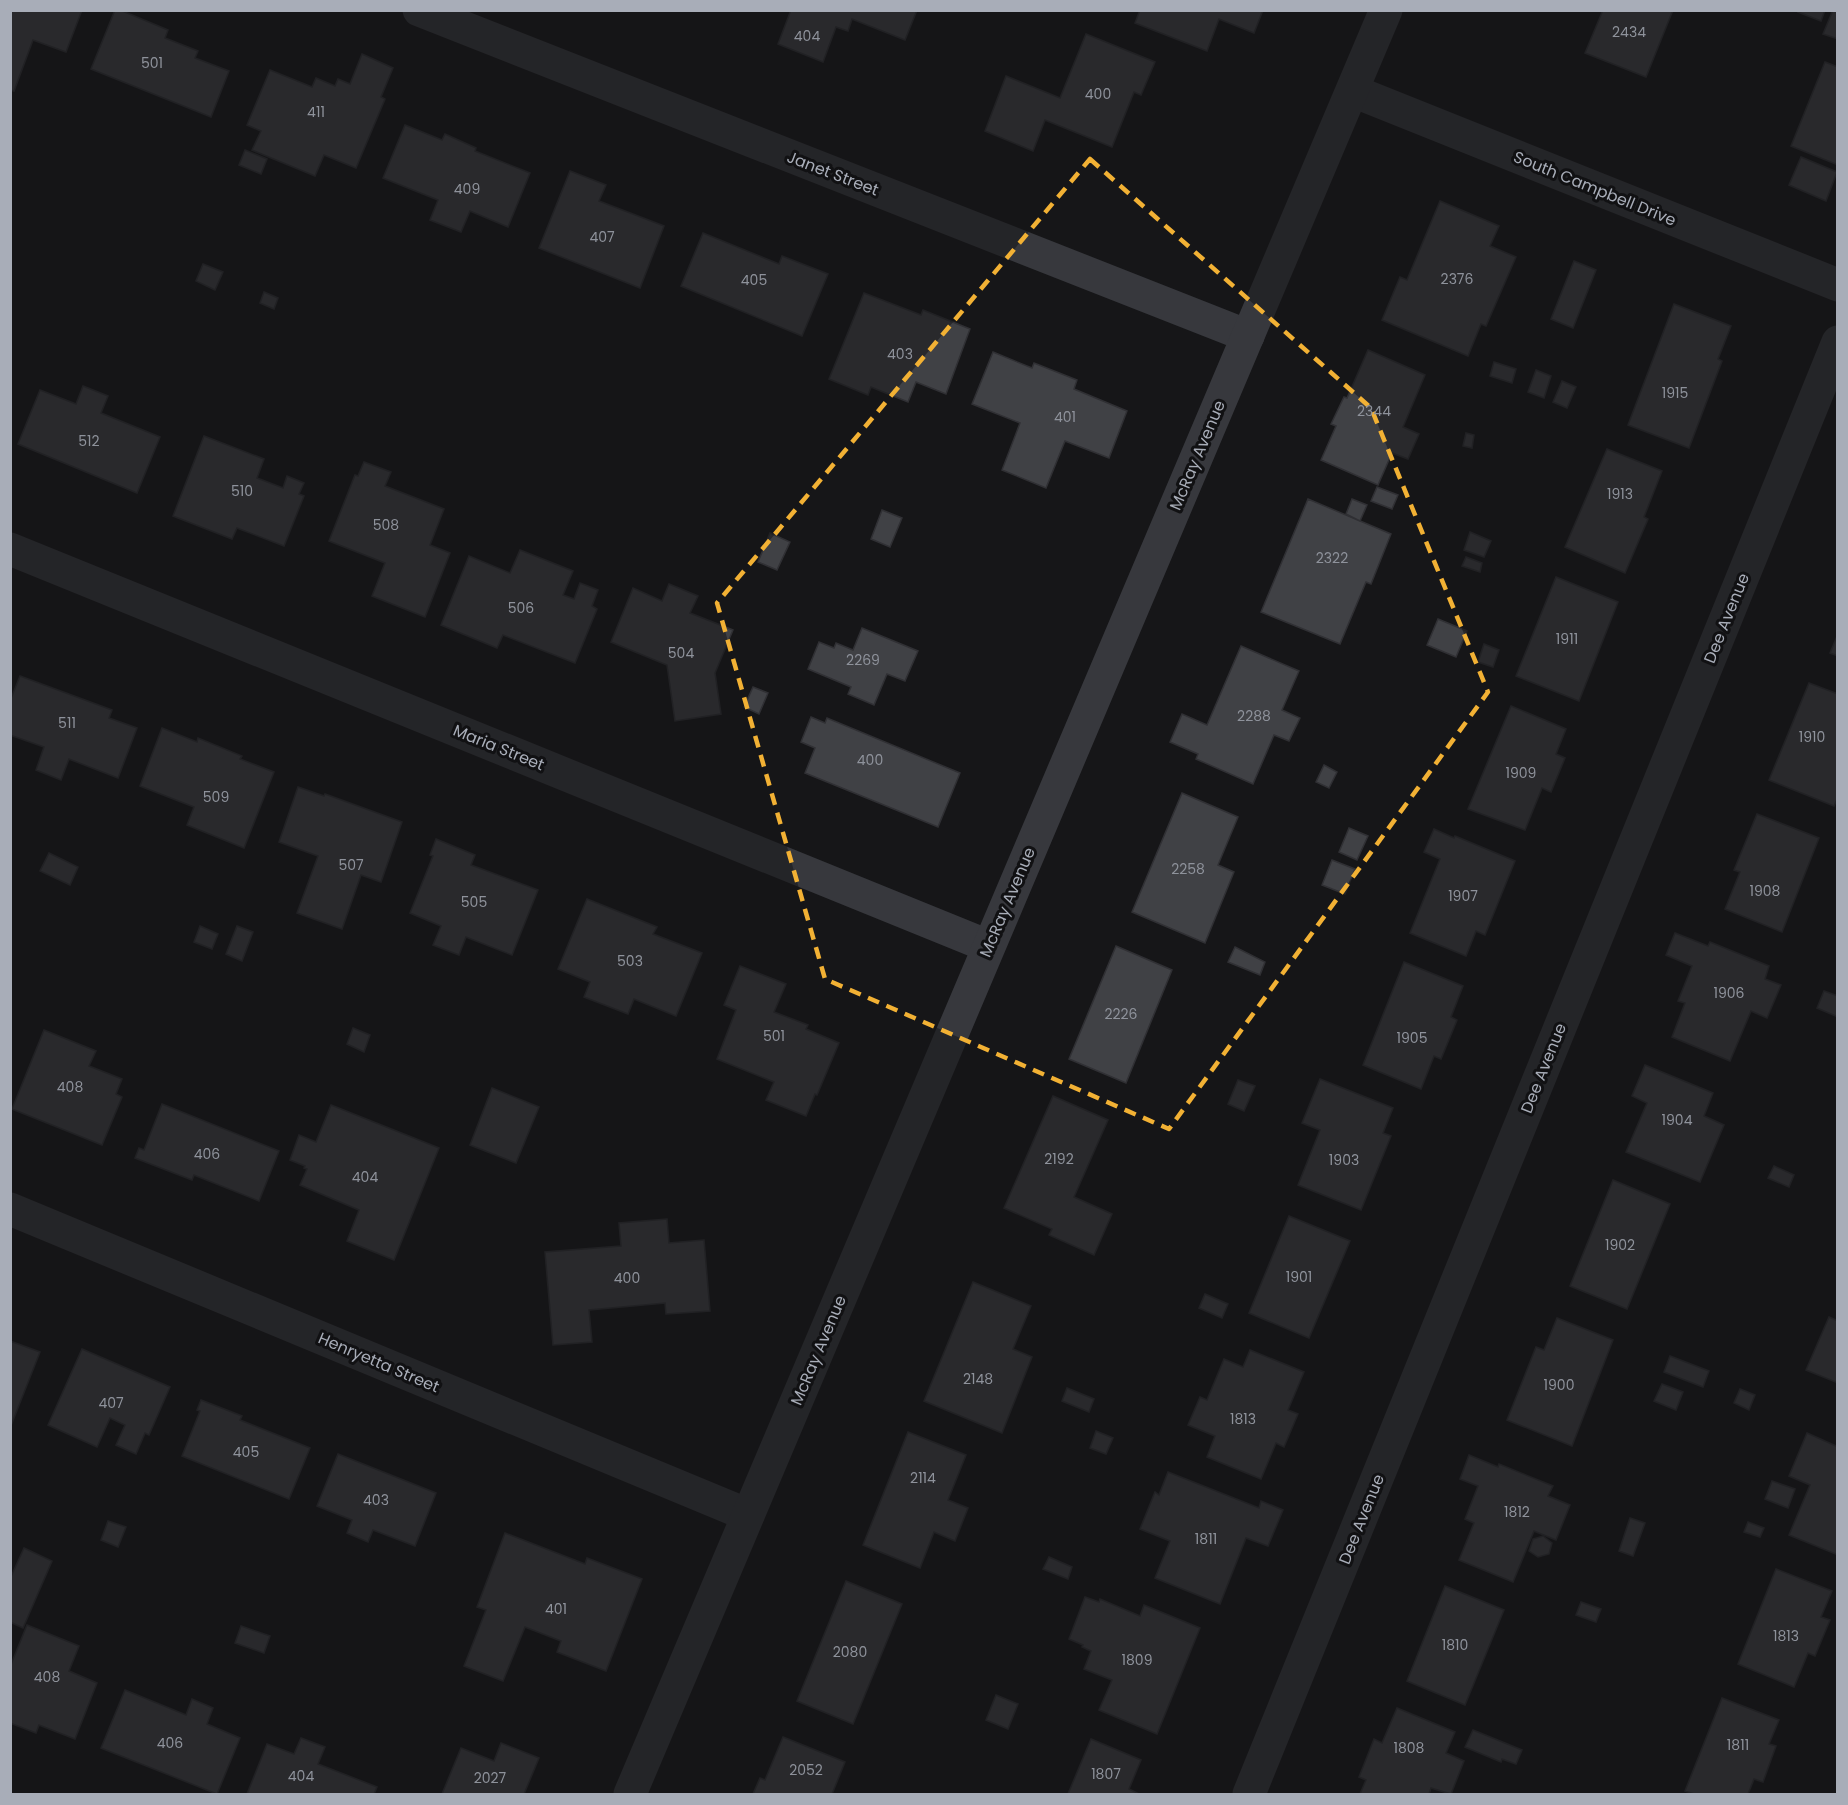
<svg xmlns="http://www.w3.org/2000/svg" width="1848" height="1805" font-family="Poppins,sans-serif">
	<rect width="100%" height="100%" fill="#161618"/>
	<!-- building -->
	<g fill="#404145" stroke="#303034" stroke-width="1.5">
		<path d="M10,10h72l-16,42 -33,-12 -19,51 -4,-1z"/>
		<path d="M115,10h5l48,20 -3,8 33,13 -3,7 34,13 -18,46 -120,-48z"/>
		<path d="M791,10h126l-12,30 -53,-21 -4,12 -12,-4 -13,35 -45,-18z"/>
		<path d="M1140,10h123l-9,23 -35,-14 -12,32 -72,-28z"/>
		<path d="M1603,10h70l-27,67 -61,-24z"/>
		<path d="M1799,10h26l-4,11 -23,-9z"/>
		<path d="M1833,10h5v29l-15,-5z"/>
		<path d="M1086,34l69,28 -14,33 -7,-3 -22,55 -67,-27 -12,31 -48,-20 21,-55 54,22z"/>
		<path d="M362,54l31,14 -12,29 4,2 -29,69 -32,-13 -9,21 -63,-26 9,-19 -14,-6 23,-55 42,17 4,-9 19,8 3,-7 12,5z"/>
		<path d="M1825,62l13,5v98l-47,-19z"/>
		<path d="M405,125l37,15 3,-6 31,14 -1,3 55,22 -22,54 -38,-16 -9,21 -31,-12 8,-20 -55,-22z"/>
		<path d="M245,150l22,9 -6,15 -22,-9z"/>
		<path d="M1801,157l36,15 -11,29 -37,-16z"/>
		<path d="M570,171l36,14 -7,16 65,25 -24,62 -101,-40z"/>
		<path d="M1440,201l59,25 -9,20 26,11 -30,69 -5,-2 -13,32 -86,-36 18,-43 7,3z"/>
		<path d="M703,233l76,31 3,-8 46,18 -26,62 -121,-50z"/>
		<path d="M1574,261l22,9 -23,58 -22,-9z"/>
		<path d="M203,264l20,8 -8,18 -19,-9z"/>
		<path d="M264,292l14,6 -4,11 -14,-6z"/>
		<path d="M864,293l57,22 2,-5 47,19 -24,65 -30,-12 -8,20 -37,-15 -3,8 -39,-16z"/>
		<path d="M1674,304l57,22 -13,33 4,2 -33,87 -61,-23z"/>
		<path d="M1368,350l57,25 -22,52 16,7 -11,25 -16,-6 -14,32 -57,-25 15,-34 -5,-2 13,-27 3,1z"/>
		<path d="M993,352l39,16 2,-5 43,17 -3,9 53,22 -18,47 -44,-17 -19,47 -44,-18 18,-47 -48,-19z"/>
		<path d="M1494,362l22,7 -4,14 -22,-7z"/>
		<path d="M1536,370l15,6 -7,22 -16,-6z"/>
		<path d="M1562,381l14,6 -9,21 -14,-6z"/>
		<path d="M83,386l25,10 -7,17 59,24 -23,56 -119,-49 22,-54 36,14z"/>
		<path d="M1466,433l8,2 -2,13 -9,-2z"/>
		<path d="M204,436l60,23 -7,19 26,10 4,-12 17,7 -5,11 5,2 -20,50 -47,-18 -5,11 -59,-23z"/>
		<path d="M1607,449l55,22 -18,46 4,2 -23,54 -60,-26z"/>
		<path d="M364,462l27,10 -6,14 59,23 -14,36 20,8 -25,64 -53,-21 13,-33 -56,-22 26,-66 3,1z"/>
		<path d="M1377,487l21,8 -6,14 -21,-8z"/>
		<path d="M1308,499l83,35 -20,50 -5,-2 -26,62 -79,-32z"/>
		<path d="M1352,499l15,6 -7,16 -14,-7z"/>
		<path d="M882,510l20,8 -12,29 -19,-8z"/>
		<path d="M1470,532l21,9 -7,16 -20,-7z"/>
		<path d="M770,533l20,9 -13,28 -19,-8z"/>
		<path d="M520,550l53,21 -10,24 11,4 6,-16 18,7 -6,16 5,3 -22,54 -72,-28 -6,13 -56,-23 28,-69 41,17z"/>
		<path d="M1466,557l16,6 -2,9 -18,-6z"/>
		<path d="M1556,577l62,25 -39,99 -63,-25z"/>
		<path d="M669,584l29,12 -8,17 43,17 -18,43 6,41 -46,7 -8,-56 -56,-23 22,-54 29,13z"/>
		<path d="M1438,619l29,12 -11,26 -29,-12z"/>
		<path d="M862,628l56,23 -13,30 -18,-7 -13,31 -26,-11 3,-7 -43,-18 11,-27 15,6 2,-5 17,7z"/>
		<path d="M1838,634v22l-8,-3z"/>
		<path d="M1484,644l15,6 -6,17 -15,-5z"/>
		<path d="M1241,646l58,25 -17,39 18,8 -11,23 -15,-6 -21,49 -57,-25 2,-5 -28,-12 12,-28 25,11z"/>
		<path d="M20,676l92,34 -3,8 28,10 -19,50 -49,-19 -8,21 -25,-10 8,-23 -34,-12v-34z"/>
		<path d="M1809,683l29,11v103l-4,9 -65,-26z"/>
		<path d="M753,687l15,6 -9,21 -15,-7z"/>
		<path d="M1511,706l55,23 -10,25 9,4 -14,34 -9,-4 -17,42 -57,-21z"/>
		<path d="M811,717l14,6 2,-5 133,55 -22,54 -133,-54 10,-25 -14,-6z"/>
		<path d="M162,728l35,14 1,-4 44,18 -2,3 34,13 -30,76 -57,-23 7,-18 -54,-21z"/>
		<path d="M1324,765l13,7 -8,16 -13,-6z"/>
		<path d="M298,787l26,9 1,-2 77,28 -21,60 -20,-7 -19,54 -45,-16 21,-57 -39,-14z"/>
		<path d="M1182,793l56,24 -20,48 16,7 -29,71 -73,-31z"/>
		<path d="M1757,814l62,24 -37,94 -57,-23 15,-37 -6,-2z"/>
		<path d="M1349,828l19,8 -11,24 -18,-8z"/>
		<path d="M1434,829l20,9 1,-2 60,25 -30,74 -9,-4 -10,25 -56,-23 30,-74 -16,-7z"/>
		<path d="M436,839l39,16 -4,10 67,25 -26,65 -46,-18 -7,18 -26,-10 8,-19 -31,-13 23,-57 -3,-1z"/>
		<path d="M49,853l29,14 -8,18 -30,-14z"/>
		<path d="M1332,860l23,9 -10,25 -23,-9z"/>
		<path d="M587,899l70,28 -4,7 49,19 -26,63 -42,-17 -6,15 -44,-17 6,-15 -32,-13z"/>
		<path d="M200,926l18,8 -6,15 -18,-7z"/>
		<path d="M237,926l16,6 -11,29 -16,-7z"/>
		<path d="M1675,933l33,13 2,-4 59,24 -4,13 16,6 -14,33 -16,-7 -21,50 -58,-24 13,-34 -7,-2 14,-35 -26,-11z"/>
		<path d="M1116,946l56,24 -46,113 -57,-24z"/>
		<path d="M1235,947l30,15 -5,13 -32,-13z"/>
		<path d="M1404,962l59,24 -12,31 6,3 -16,39 -7,-3 -13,33 -58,-24z"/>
		<path d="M740,966l46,18 -12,28 34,13 -2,4 33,14 -22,52 -2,-1 -9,22 -40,-16 8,-18 -57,-23 19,-49 -12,-5z"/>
		<path d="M1824,991l14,5v21l-21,-9z"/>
		<path d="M353,1028l17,7 -6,17 -17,-8z"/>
		<path d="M44,1030l52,21 -7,15 33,13 -6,15 6,3 -20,48 -90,-36z"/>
		<path d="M1645,1065l68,28 -9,23 20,9 -24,57 -74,-30 21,-49 -15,-7z"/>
		<path d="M1320,1079l73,29 -10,25 8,3 -30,74 -63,-25 22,-55 -18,-7z"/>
		<path d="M1238,1080l17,6 -11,25 -16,-7z"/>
		<path d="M492,1088l47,19 -23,56 -46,-18z"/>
		<path d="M1053,1096l55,24 -34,77 38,17 -18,41 -45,-20 3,-6 -48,-21z"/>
		<path d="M162,1104l117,47 -20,50 -65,-26 -2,5 -57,-22 4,-10 5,2z"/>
		<path d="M331,1105l108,43 -45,112 -47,-19 12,-31 -59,-25 7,-16 -3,-1 1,-2 -15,-6 9,-25 17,7z"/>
		<path d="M1774,1166l20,9 -5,12 -21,-9z"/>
		<path d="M1613,1180l57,24 -43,105 -57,-23z"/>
		<path d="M1289,1216l61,25 -41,97 -60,-25z"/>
		<path d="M667,1219l2,24 35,-3 6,71 -44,3 -1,-11 -76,7 3,32 -39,3 -8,-93 76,-6 -2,-23z"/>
		<path d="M973,1282l58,24 -18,43 19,8 -30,76 -78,-32z"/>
		<path d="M1205,1294l23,10 -6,14 -23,-10z"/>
		<path d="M1829,1317l9,4v62l-32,-13z"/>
		<path d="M1557,1318l56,22 -41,106 -65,-26 29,-73 8,3z"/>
		<path d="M10,1341l30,11 -30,76z"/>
		<path d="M82,1349l88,38 -21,48 -4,-2 -9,21 -20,-9 9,-20 -15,-7 -13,29 -49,-22z"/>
		<path d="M1250,1350l54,22 -16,38 10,4 -14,33 -8,-4 -15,36 -54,-22 8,-21 -27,-11 12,-28 7,3 17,-41 19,8z"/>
		<path d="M1670,1356l39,15 -6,16 -39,-15z"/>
		<path d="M1662,1384l21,8 -7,18 -22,-9z"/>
		<path d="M1067,1388l27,11 -5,13 -27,-11z"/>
		<path d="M1740,1389l15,6 -6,15 -15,-7z"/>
		<path d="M201,1400l41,16 -2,4 70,28 -21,51 -107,-43 18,-45 -3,-1z"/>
		<path d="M1096,1431l17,7 -7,16 -16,-6z"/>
		<path d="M908,1432l58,23 -18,45 20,8 -13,33 -21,-9 -14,36 -57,-23z"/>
		<path d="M1807,1433l29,13 2,-3v112l-49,-20 21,-50 -21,-9z"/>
		<path d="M338,1454l98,39 -21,53 -42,-16 -5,12 -21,-9 5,-13 -35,-14z"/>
		<path d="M1469,1455l29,12 1,-3 54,22 -5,10 22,9 -14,35 -22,-9 -21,51 -54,-22 15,-37 -9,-4 13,-33 -18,-7z"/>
		<path d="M1168,1472l91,36 2,-7 22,9 -15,36 -22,-8 -26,66 -65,-26 15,-37 -30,-12 15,-37 4,3z"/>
		<path d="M1772,1481l23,8 -7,19 -23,-9z"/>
		<path d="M1630,1518l15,5 -12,33 -14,-5z"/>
		<path d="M108,1521l18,6 -8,20 -17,-7z"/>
		<path d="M1748,1522l16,6 -4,9 -16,-5z"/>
		<path d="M505,1533l80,31 2,-6 55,21 -36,92 -49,-19 4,-11 -36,-14 -22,54 -39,-15 22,-56 -9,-3z"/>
		<path d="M1543,1536l9,7 -3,11 -11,3 -9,-6 4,-12z"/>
		<path d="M24,1548l28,13 -29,67 -13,-6v-43z"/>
		<path d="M1049,1557l23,10 -4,12 -25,-10z"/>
		<path d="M1776,1569l56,22 -11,26 9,3 -15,36 -7,-3 -14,34 -56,-23z"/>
		<path d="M846,1581l56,23 -49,120 -56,-23z"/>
		<path d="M1445,1586l59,24 -39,95 -58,-24z"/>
		<path d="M1085,1597l14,5 1,-3 40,17 4,-11 56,23 -43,106 -58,-24 13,-30 -28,-11 7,-18 -9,-4 1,-2 -14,-6z"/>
		<path d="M1581,1602l20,7 -5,13 -20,-7z"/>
		<path d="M27,1625l52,21 -10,25 28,12 -22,56 -36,-14 -3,8 -26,-10v-56z"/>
		<path d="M241,1626l29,10 -6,17 -29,-10z"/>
		<path d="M125,1690l61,25 6,-16 21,9 -6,16 33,14 -23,56 -116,-46z"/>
		<path d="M996,1695l22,9 -10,25 -22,-9z"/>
		<path d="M1722,1698l57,22 -10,24 7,2 -13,36 -9,-3 -6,15h-54l-9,-3z"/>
		<path d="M1397,1708l58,24 -9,21 18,8 -13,33 -20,-6 -2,6h-69l6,-14 -7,-3 15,-38 8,4z"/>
		<path d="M1473,1730l49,20 -6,14 -14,-5 -1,3 -36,-15z"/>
		<path d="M783,1737l62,25 -13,32h-79l7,-16 5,2z"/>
		<path d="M301,1738l24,9 -7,17 59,23 -3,7h-127l20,-50 27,10z"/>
		<path d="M1091,1739l50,21 -12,29 10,5h-71z"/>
		<path d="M501,1743l38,15 -15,36h-82l19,-46 33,13z"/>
	</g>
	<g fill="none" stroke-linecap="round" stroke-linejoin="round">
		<!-- minor -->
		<g stroke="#37383d" stroke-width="33">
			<path d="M419,10l829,326"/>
			<path d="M1353,91l485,194"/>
			<path d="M10,549l978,397"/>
			<path d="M10,1209l738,306"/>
			<path d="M630,1794l756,-1784"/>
			<path d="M1249,1794l589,-1452"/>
		</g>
	</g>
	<!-- marked area -->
	<path d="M0 0H1848V1805H0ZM1090,159l281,249 117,284 -319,437 -344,-150 -108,-376z" fill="#161618" fill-opacity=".55" fill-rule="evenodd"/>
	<path fill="none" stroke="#f2b134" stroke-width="4.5" stroke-dasharray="12 8" stroke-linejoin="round" d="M1090,159l281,249 117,284 -319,437 -344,-150 -108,-376z"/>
	<g text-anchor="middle" stroke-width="6" stroke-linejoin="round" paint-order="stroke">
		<!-- number labels -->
		<g font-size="14" fill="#8e929b">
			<text x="1629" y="37">2434</text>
			<text x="807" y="41">404</text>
			<text x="152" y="68">501</text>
			<text x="1098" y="99">400</text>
			<text x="316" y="117">411</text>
			<text x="467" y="194">409</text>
			<text x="602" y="242">407</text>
			<text x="1457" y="284">2376</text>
			<text x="754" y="285">405</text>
			<text x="900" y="359">403</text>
			<text x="1675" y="398">1915</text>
			<text x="1374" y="416">2344</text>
			<text x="1065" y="422">401</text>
			<text x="89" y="446">512</text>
			<text x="242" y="496">510</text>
			<text x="1620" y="499">1913</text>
			<text x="386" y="530">508</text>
			<text x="1332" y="563">2322</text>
			<text x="521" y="613">506</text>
			<text x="1567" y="644">1911</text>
			<text x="681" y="658">504</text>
			<text x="863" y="665">2269</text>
			<text x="1254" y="721">2288</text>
			<text x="67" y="728">511</text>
			<text x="1812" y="742">1910</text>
			<text x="870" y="765">400</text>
			<text x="1521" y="778">1909</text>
			<text x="216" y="802">509</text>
			<text x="351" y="870">507</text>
			<text x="1188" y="874">2258</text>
			<text x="1765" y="896">1908</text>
			<text x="1463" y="901">1907</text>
			<text x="474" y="907">505</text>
			<text x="630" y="966">503</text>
			<text x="1729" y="998">1906</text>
			<text x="1121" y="1019">2226</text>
			<text x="774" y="1041">501</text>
			<text x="1412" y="1043">1905</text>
			<text x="70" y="1092">408</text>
			<text x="1677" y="1125">1904</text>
			<text x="207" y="1159">406</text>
			<text x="1059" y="1164">2192</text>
			<text x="1344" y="1165">1903</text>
			<text x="365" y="1182">404</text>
			<text x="1620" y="1250">1902</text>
			<text x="1299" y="1282">1901</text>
			<text x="627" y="1283">400</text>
			<text x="978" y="1384">2148</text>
			<text x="1559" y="1390">1900</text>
			<text x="111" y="1408">407</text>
			<text x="1243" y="1424">1813</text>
			<text x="246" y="1457">405</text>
			<text x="923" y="1483">2114</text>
			<text x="376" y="1505">403</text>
			<text x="1517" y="1517">1812</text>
			<text x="1206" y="1544">1811</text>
			<text x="556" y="1614">401</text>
			<text x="1786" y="1641">1813</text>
			<text x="1455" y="1650">1810</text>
			<text x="850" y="1657">2080</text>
			<text x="1137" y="1665">1809</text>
			<text x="47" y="1682">408</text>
			<text x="170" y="1748">406</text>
			<text x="1738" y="1750">1811</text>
			<text x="1409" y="1753">1808</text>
			<text x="806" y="1775">2052</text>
			<text x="1106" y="1779">1807</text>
			<text x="301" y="1781">404</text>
			<text x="490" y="1783">2027</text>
		</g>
		<!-- street labels -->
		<g font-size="16" fill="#a8adb8" stroke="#111113">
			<text transform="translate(833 173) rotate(21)" y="6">Janet Street</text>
			<text transform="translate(1595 188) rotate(22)" y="6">South Campbell Drive</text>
			<text transform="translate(1197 455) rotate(-67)" y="6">McRay Avenue</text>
			<text transform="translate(1726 618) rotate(-68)" y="6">Dee Avenue</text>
			<text transform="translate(499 747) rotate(22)" y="6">Maria Street</text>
			<text transform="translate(1007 902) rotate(-67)" y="6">McRay Avenue</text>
			<text transform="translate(1543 1068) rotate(-68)" y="6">Dee Avenue</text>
			<text transform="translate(818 1350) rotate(-67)" y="6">McRay Avenue</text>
			<text transform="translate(379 1362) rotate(23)" y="6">Henryetta Street</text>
			<text transform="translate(1361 1519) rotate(-68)" y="6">Dee Avenue</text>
		</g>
	</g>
	<!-- border -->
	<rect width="1848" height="1805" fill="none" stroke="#a8adb8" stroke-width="24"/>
</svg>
